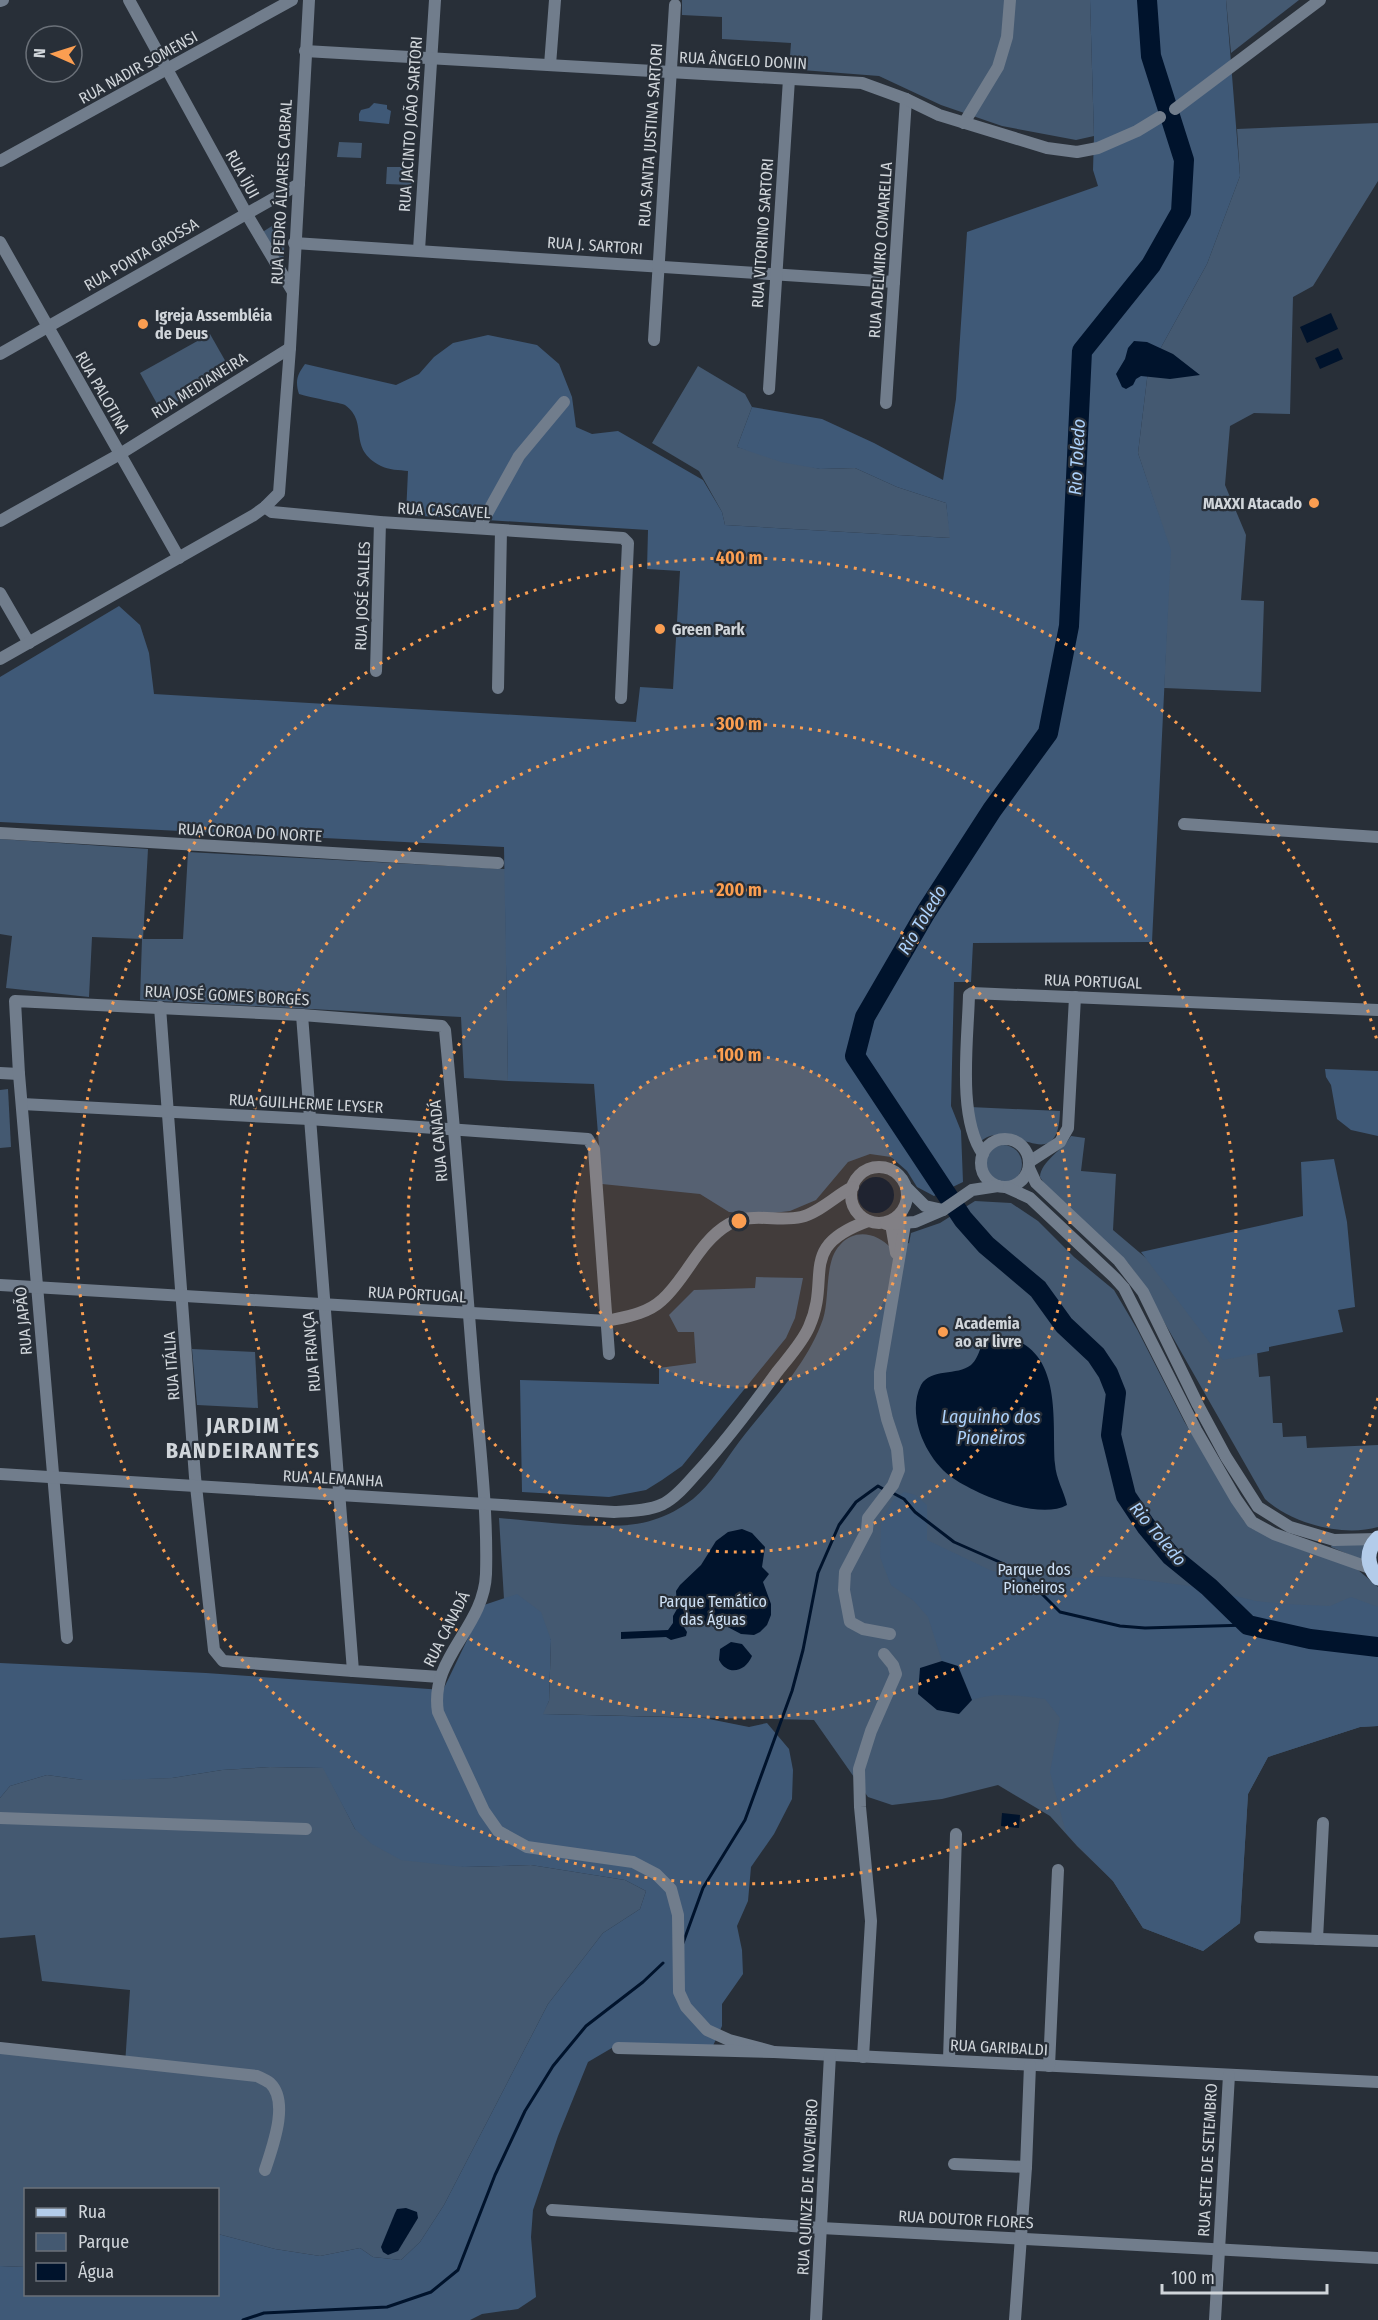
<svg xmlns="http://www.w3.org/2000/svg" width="1378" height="2320" font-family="'Fira Sans Condensed',sans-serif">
	<rect width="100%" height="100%" fill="#282f38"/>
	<!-- green -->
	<g fill="#445971">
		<path d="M682,0h408l4,136 -18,4 -74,-14 -61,-21 -62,-29 -90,-7 2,-26 -69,-4v-22l-40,-2z"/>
		<path d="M1226,0h73l-68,53z"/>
		<path d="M1378,123v58l-65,105 -20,11 -3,117 -36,-1 -24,13 -5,59 21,50 -5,65 23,1 -3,91 -97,-4 6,-138 -32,-97 10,-82 59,-107 33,-88 -3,-47z"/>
		<path d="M339,142l23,1 -1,15 -24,-1z"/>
		<path d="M387,167h26l-1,18 -26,-1z"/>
		<path d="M286,217l-3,52 -22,-36z"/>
		<path d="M210,334l21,37 -70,40 -21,-38z"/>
		<path d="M698,366l47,28 7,13 -15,40 83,22 35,-1 42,19 49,16 5,35 -226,-13 -3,-13 -23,-41 -47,-28z"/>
		<path d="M0,839l148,10 -5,90h40l5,-87 317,17 3,212 -44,-3 -3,-61 -321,-17 2,-61 -50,-2 -3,60 -83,-9 6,-52 -12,-2z"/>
		<path d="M8,1089l3,58 -11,1v-58z"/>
		<path d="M970,1107l90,4c-2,70 -51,4 -80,31z"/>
		<path d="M1071,1136l14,2 -4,33 35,3 -3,56 144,122 2,25 11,-1 3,47h9l1,14 23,-1 1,12 71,-3v82c-35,10 -86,-3 -113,-28l-126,-221 -11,-15 -83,-78 -5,-8c1,-16 23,-27 31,-41z"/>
		<circle cx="1003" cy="1164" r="19"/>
		<path d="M975,1201l36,2 27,18 36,36 40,33 23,39 47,92 60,100 7,7 106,41 21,18v139l-18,1 -92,30 -20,37 -8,129 -37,28 -60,-23 -30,-47 -36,-35 -27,-30 -52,-31 -56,14 -50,6 -24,-8 -54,-77 -272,-6 7,-13 2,-61 -34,-45 -13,4 -5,-81c40,3 118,15 154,2 14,-4 28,-12 40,-21 18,-15 32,-38 46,-57 29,-38 68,-76 84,-123 7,-21 1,-58 17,-74 15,-17 37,-12 51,3l18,-5 2,-10 29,-10z"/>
		<path d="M192,1349l63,3 3,56 -61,-3z"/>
		<path d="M1332,1544h34l-4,16 -31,-13z"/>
		<path d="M270,1767l54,1 31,61 109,38 67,-2 94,15 21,11 -6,18 -37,24 -55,71 -104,201 -24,37 -19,18 -28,-3 -13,-9 -40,8 -45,-7 -57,-15v-44h-192l-1,77 -25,-1v-214l125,13 5,-75 -88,-9 -7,-46 -35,3v-140l10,-12 37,-11 36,5 89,-2 50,-8z"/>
	</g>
	<!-- forest -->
	<g fill="#3f5977">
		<path d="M1090,0h136l14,176 -33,88 -59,107 -10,82 33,97 -19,392 -179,1 -2,39h-17l-3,124 10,25 2,51 -29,14 -17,-9 -10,-16 -16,-14 -21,-3 -22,8 -32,38 -26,11 -25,3 -36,-2 -29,-18 -98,-10 -8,-100 -86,-3 -4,-234 -504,-25v-145l119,-71 21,19 9,28 5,41 482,28 4,-35 33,2 7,-118 -33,-2 1,-39 -242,-15 2,-44c-8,-1 -20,-1 -27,-5 -35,-18 -11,-43 -36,-61 -4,-2 -37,-8 -46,-11 -4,-13 -2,-19 6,-30l91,21 23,-11 15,-17 19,-14 35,-8 49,10 22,19 13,33 4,30 16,7 26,-3 85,49 19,32 3,13 225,13 -4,-35 -49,-16 -42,-19 -35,1 -39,-7 -44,-15 15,-40 70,12 52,24 69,37 13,-81 11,-167 131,-46 -5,-16 1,-34z"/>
		<path d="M374,103l13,2v4l4,2 -2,13 -30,-3v-7l2,-4 8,-2z"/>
		<path d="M1325,1069l53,2v65l-27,-6 -14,-11 -6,-34 -5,-8z"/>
		<path d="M1334,1159l13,63 8,85 -17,3 5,22 -74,15v4l-46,9 -82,-108 162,-36 -2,-54z"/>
		<path d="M756,1277l47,1 -8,40 -9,20 -104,128 -20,14 -16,10 -37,7 -87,-5 -2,-112 139,4v-16l37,-5 -2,-31h-16l-9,-17 25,-25 61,-2z"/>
		<path d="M904,1492l11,3 12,10v35l63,30 27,9 33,2 40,-5 40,2 66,9 60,14 26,3 48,2 21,-9 27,10v119l-18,1 -92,30 -20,37 -8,129 -37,28 -60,-23 -30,-47 -47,-48 -16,-61 10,-54 -15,-19c-25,-3 -50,-8 -73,1l-14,-34 -16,-5 -14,-44 -14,-16 -23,-16 -11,-28 1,-34 12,-23z"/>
		<path d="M517,1594l24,18 10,28 -2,61 -6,13 161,4 45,9 18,-4 22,26 4,21 -1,29 -18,35 -23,33 -3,34 -11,25 5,24 1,24 -21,30v22l-10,22 -95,-3 -29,17 -30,74 -25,74 -2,27 5,60 -18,12 -36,5 -12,6h-470v-54l25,1 1,27h192v-60l57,15 45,7 40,-8 13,9 28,3 19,-18 24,-37 104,-201 55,-71 37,-24 6,-18 -21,-11 -94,-15 -67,2 -63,-7 -29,-16 -17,-15 -32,-61 -53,-1 -48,3 -50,8 -50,2h-39l-36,-5 -37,11 -10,12v-135l206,10 237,17 41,-85z"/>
	</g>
	<!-- water -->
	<g fill="#00132c">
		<path d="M1331,313l7,16 -31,14 -7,-16z"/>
		<path d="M1134,341l13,1 26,12 27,21 -30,4 -29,-3 -5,3 -3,6 -7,4 -4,-2 -6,-13 9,-15 3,-11z"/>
		<path d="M1338,348l5,11 -23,10 -5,-11z"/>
		<circle cx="876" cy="1195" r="18"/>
		<path d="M991,1335c9,2 19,2 27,6 44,20 34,85 37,123 1,15 9,27 12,41 -28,16 -93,-11 -117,-29 -24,-18 -44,-61 -29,-91 10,-17 36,-9 50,-20 10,-9 8,-23 20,-30z"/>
		<path d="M742,1529l10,4 13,14 -3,20 7,7 -6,8 8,22v11l-4,10 -7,7 -6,3 -13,-1 -19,-10h-23l-18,-8 1,8 5,8 -1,4 -15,4 -5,-3 -45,2v-7l47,-2 5,-7v-7l4,-7 -1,-18 4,-6 21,-20 15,-24 12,-9z"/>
		<path d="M731,1642l11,2 10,12c-6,15 -24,21 -33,4l1,-11z"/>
		<path d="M942,1661l16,5 14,34 -13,14 -22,-4 -19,-16 2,-26z"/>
		<path d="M1002,1813l18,2 -1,13 -18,-2z"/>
		<path d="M406,2208l11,4 1,6 -20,33 -10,4 -5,-3 -2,-5 14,-34 2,-4z"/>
	</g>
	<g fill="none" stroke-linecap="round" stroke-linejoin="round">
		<!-- stream -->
		<g stroke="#00132c" stroke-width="3">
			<path d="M891,1492l13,7 11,13 39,30 50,22 19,11 37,37 60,14 25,2 103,-3"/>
			<path d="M683,1943l20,-55 42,-68 47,-129 11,-41 15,-77 21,-48 17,-23 22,-16 7,4"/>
			<path d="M243,2320l21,-7 123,-6 44,-15 27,-22 37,-95 30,-64 28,-45 33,-40 57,-44 20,-19"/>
		</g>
		<!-- river -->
		<path stroke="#00132c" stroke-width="20" d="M1147,0l4,56 33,104 -3,52 -30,53 -69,86 -13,275 -21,107 -56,77 -66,102 -61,105 -10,39 108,163 23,26 52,44 26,36 32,30 12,18 8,20 -5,42 15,61 20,30 25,30 38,31 39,38 62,14 68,8"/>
		<!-- minor -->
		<g stroke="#717d8c" stroke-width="12">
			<path d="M129,0l117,213 47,79"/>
			<path d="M0,1l3,-1"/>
			<path d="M550,65l5,-65"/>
			<path d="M964,123l34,-56 9,-30 3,-37"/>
			<path d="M0,161l292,-161"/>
			<path d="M0,242l179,316"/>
			<path d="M294,243l600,39"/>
			<path d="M419,250l16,-250"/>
			<path d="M654,340l21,-335"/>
			<path d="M0,354l299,-170"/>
			<path d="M769,389l20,-310"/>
			<path d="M886,403l20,-304"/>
			<path d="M265,507l7,5 108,10 243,16 5,5 -7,155"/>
			<path d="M0,521l120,-67 170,-106"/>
			<path d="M479,528l40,-72 45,-54"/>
			<path d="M0,593l29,50"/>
			<path d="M376,671l4,-149"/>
			<path d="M498,688l3,-158"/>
			<path d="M1184,824l194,13"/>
			<path d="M0,833l498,30"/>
			<path d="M160,1007l35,470 19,173 9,11 130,10"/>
			<path d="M302,1015l51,656 87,6"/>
			<path d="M0,1073l19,1"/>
			<path d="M22,1104l287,15 279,20 6,10 15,205"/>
			<path d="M983,1154c-26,-36 -15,-115 -14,-159l3,-2 406,17"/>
			<path d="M1029,1162l31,-20 8,-14 7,-131"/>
			<path d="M891,1224l5,29"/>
			<path d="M890,1634l-27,-5 -13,-7 -6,-32 1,-18 22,-42 1,-12 25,-33 6,-15 -2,-21 -10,-30 -7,-31v-16l25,-148"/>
			<path d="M67,1638l-48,-564 -4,-73 287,14 140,11 3,4c11,112 19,224 28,335 5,69 15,140 13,209 -2,54 -57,84 -48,138l46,99 14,20 29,16 106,15 23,12 15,15 7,26 1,77 7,15 21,23 22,10 45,12"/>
			<path d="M0,1818l306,11"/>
			<path d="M1260,1937l118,4"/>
			<path d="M1317,1939l6,-116"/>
			<path d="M0,2048l257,28c4,2 9,4 13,7 20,19 2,65 -5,87"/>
			<path d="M618,2048l156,4 604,30"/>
			<path d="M863,2057l8,-136 -11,-114 -1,-38 12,-38 25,-57 -3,-9 -9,-11"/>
			<path d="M949,2060l7,-226"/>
			<path d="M1049,2066l9,-196"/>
			<path d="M954,2164l72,3"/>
			<path d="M552,2210l269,18 557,30"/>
			<path d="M816,2320l14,-265"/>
			<path d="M1015,2320l11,-153 4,-102"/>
			<path d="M1215,2320l14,-245"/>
		</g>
		<!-- tertiary -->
		<g stroke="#717d8c" stroke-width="12">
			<path d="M305,51l557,32 44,16 33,16 108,33 30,4 21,-4 39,-17 23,-14"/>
			<path d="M1175,109l145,-109"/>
			<path d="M0,659l254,-144 11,-8 14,-14 11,-145 19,-348"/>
			<circle cx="1005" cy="1163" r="24"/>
			<circle cx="879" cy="1195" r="28"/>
			<path d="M1029,1168l7,15 83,78 24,31 55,113 28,52 32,50 32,20 44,13 43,-1"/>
			<path d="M906,1187l19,19 18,4"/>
			<path d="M1006,1187l24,11 85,80 9,10 72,142 40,69 16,23 22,12 96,34"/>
			<path d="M886,1224l29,-2 28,-12 29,-20 26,-4"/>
			<path d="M0,1285l607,36c18,-4 40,-7 55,-21 25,-22 36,-58 67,-76 21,-12 50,-2 72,-7 18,-4 35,-22 52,-30"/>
			<path d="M0,1474l614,38c16,-1 34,-1 49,-8 12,-6 22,-18 31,-28 30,-32 57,-68 83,-104 11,-14 25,-29 32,-45 23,-51 -13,-80 59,-106"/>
		</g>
		<!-- primary -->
		<path stroke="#b3ccea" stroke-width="15" d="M1378,1538c-13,13 -11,28 0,40"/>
	</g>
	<!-- distance rings -->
	<circle cx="739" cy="1221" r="166" fill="#fb9e51" fill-opacity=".12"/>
	<g fill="none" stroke="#fb9e51" stroke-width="3" stroke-dasharray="3 6">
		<circle cx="739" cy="1221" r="166"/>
		<circle cx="739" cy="1221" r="331"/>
		<circle cx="739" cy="1221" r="497"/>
		<path d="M1378 1398A663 663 0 1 1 1378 1044"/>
	</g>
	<!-- markers -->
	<g fill="#fb9e51" stroke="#282f38" stroke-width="2">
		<circle cx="143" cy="324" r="6"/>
		<circle cx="1314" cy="503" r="6"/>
		<circle cx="660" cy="629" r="6"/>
		<circle cx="943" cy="1332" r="6"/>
	</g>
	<g text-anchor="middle" stroke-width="4.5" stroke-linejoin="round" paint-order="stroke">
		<!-- street labels -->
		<g font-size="16" fill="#d0d5da" stroke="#282f38">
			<text transform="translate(743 60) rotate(3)" y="6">RUA ÂNGELO DONIN</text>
			<text transform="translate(138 67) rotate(-29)" y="6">RUA NADIR SOMENSI</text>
			<text transform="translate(410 124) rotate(-86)" y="6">RUA JACINTO JOÃO SARTORI</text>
			<text transform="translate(650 135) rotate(-86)" y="6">RUA SANTA JUSTINA SARTORI</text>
			<text transform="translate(243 174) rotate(61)" y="6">RUA ÍJUI</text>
			<text transform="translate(281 192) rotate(-87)" y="6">RUA PEDRO ÁLVARES CABRAL</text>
			<text transform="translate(762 233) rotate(-86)" y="6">RUA VITORINO SARTORI</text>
			<text transform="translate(595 245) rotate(4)" y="6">RUA J. SARTORI</text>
			<text transform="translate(880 250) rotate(-86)" y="6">RUA ADELMIRO COMARELLA</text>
			<text transform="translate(141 254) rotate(-30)" y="6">RUA PONTA GROSSA</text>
			<text transform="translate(199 385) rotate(-32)" y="6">RUA MEDIANEIRA</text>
			<text transform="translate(103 392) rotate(60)" y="6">RUA PALOTINA</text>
			<text transform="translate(444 510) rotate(3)" y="6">RUA CASCAVEL</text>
			<text transform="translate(362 596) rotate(-88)" y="6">RUA JOSÉ SALLES</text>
			<text transform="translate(250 832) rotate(3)" y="6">RUA COROA DO NORTE</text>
			<text transform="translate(1093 981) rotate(2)" y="6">RUA PORTUGAL</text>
			<text transform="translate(227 995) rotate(3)" y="6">RUA JOSÉ GOMES BORGES</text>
			<text transform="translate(306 1103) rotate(3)" y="6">RUA GUILHERME LEYSER</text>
			<text transform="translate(438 1141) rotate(-95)" y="6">RUA CANADÁ</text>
			<text transform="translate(417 1294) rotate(3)" y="6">RUA PORTUGAL</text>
			<text transform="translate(23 1321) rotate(-95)" y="6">RUA JAPÃO</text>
			<text transform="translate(311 1352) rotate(-95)" y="6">RUA FRANÇA</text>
			<text transform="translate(171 1366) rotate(-94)" y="6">RUA ITÁLIA</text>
			<text transform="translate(333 1478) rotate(3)" y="6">RUA ALEMANHA</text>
			<text transform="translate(446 1629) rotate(-63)" y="6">RUA CANADÁ</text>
			<text transform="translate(999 2047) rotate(3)" y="6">RUA GARIBALDI</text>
			<text transform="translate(1207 2160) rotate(-87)" y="6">RUA SETE DE SETEMBRO</text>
			<text transform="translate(807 2187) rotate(-87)" y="6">RUA QUINZE DE NOVEMBRO</text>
			<text transform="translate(966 2219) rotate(3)" y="6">RUA DOUTOR FLORES</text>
		</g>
		<!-- poi labels -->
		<g font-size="16" font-weight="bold" fill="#d0d5da" stroke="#282f38" text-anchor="start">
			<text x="155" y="321">Igreja Assembléia<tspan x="155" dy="18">de Deus</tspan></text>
			<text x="1302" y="509" text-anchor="end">MAXXI Atacado</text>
			<text x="672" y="635">Green Park</text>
			<text x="955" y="1329">Academia<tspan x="955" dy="18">ao ar livre</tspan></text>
		</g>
		<!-- park labels -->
		<g font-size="16" fill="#cde0f5" stroke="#282f38">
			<text x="1034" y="1575">Parque dos<tspan x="1034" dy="18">Pioneiros</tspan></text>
			<text x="713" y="1607">Parque Temático<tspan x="713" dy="18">das Águas</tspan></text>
		</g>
		<!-- water labels -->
		<g font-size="18" font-style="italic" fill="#add2fc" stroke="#282f38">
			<text transform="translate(1077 457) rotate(-87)" y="6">Rio Toledo</text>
			<text transform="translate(922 920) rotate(-59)" y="6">Rio Toledo</text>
			<text x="991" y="1423">Laguinho dos<tspan x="991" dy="21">Pioneiros</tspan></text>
			<text transform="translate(1158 1534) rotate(50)" y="6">Rio Toledo</text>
		</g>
		<!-- district labels -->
		<g font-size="22" font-weight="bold" letter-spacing="1.5" fill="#d0d5da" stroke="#282f38">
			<text x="243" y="1433">JARDIM<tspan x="243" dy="25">BANDEIRANTES</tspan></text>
		</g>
	</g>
	<circle cx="739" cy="1221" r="9" fill="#fb9e51" stroke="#282f38" stroke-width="3"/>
	<g font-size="18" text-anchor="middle" font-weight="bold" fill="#fb9e51" stroke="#282f38" stroke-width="4.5" stroke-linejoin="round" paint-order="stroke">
		<text x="739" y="564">400 m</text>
		<text x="739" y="730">300 m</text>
		<text x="739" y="896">200 m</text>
		<text x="739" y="1061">100 m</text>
	</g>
	<!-- legend -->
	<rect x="24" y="2188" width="195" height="108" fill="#282f38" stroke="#6b7179" stroke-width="1.5"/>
	<rect x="36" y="2208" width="30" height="9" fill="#b3ccea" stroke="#6b7179" stroke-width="1.5"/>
	<text x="78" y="2218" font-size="18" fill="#d0d5da">Rua</text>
	<rect x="36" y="2233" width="30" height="18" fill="#445971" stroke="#6b7179" stroke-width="1.5"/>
	<text x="78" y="2248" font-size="18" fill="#d0d5da">Parque</text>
	<rect x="36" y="2263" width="30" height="18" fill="#00132c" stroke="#6b7179" stroke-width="1.5"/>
	<text x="78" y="2278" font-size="18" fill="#d0d5da">Água</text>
	<!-- north arrow -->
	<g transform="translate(54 54) rotate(273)"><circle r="28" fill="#282f38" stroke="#6b7179" stroke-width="1.5"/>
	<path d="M0-4.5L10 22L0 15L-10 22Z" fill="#fb9e51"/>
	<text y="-9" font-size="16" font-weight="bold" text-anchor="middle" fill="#d0d5da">N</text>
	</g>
	<!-- scale -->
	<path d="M1162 2284v9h165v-9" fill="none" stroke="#d0d5da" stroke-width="3"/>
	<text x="1171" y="2284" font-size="18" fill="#d0d5da" stroke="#282f38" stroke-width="4.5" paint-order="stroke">100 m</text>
</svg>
